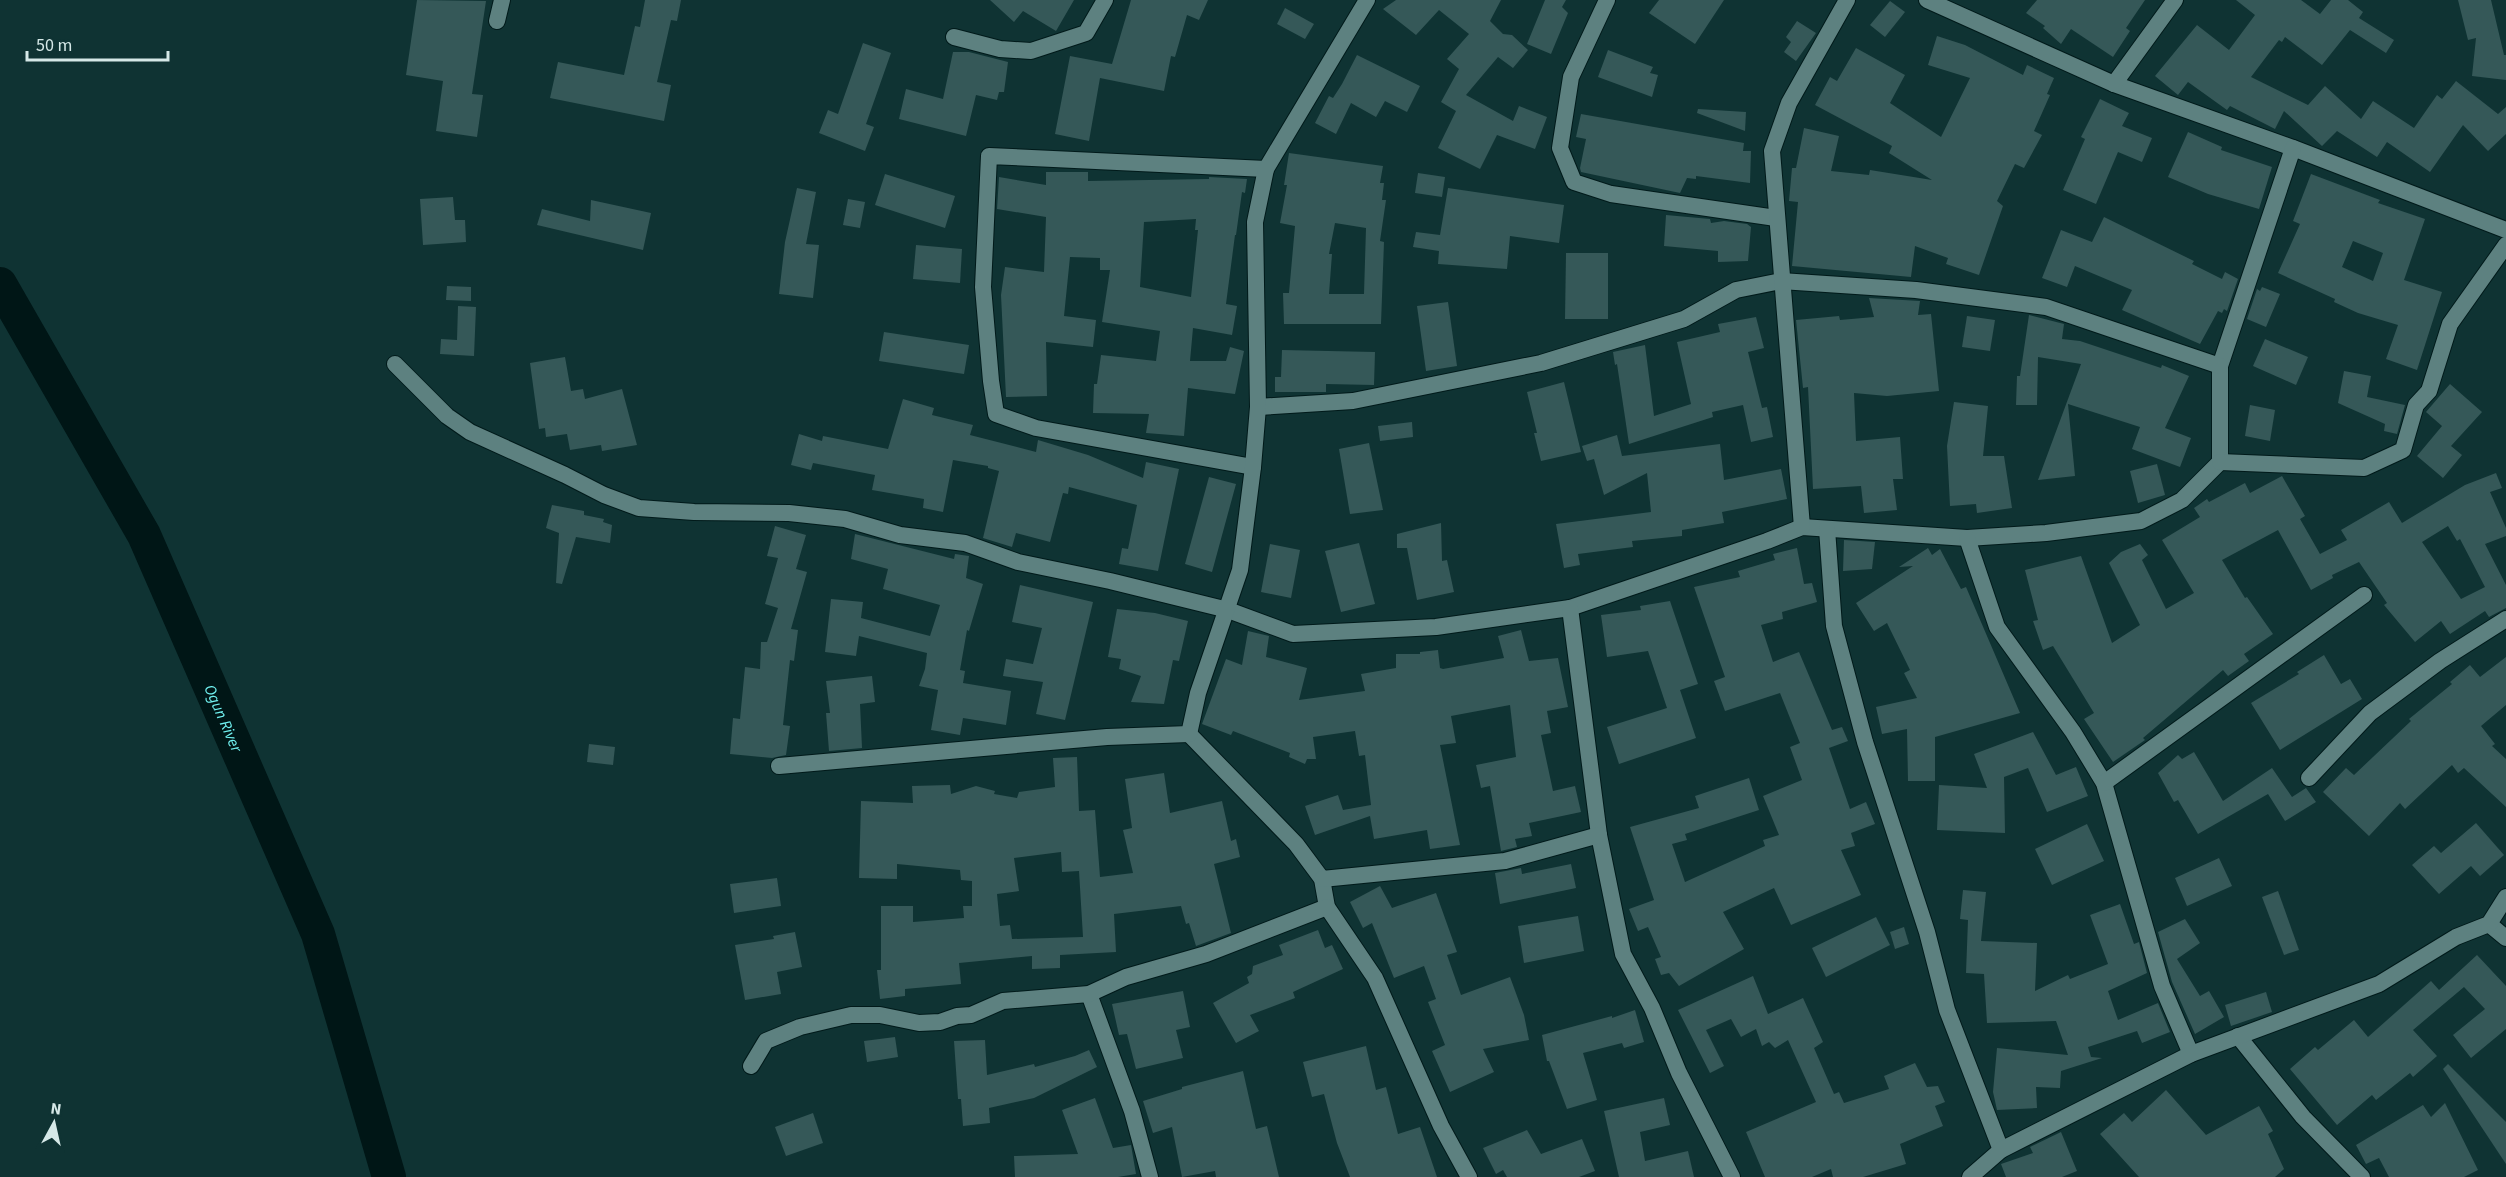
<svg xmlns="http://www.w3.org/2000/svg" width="2506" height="1177" font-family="'Source Sans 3',sans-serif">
	<rect width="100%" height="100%" fill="#0f3333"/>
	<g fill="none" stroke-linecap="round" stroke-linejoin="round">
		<!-- river -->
		<path stroke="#001616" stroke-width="34" id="s1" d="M0,284l144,251 174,399 71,243"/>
	</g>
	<!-- building -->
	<g fill="#355858" fill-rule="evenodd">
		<path d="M417,0l69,1 -14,93 11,1 -6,42 -41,-6 7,-50 -37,-6z"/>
		<path d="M645,0h36l-4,21 -6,-1 -14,62 14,3 -7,36 -114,-23 8,-36 66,13 11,-49 5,1z"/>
		<path d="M990,0h84l-18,31 -33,-20 -9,11z"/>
		<path d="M1131,0h77l-9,20 -12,-5 -12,42 -4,-1 -7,35 -64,-13 -11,63 -34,-7 15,-78 42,8z"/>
		<path d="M1396,0h105l-11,21 13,13 9,1 16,15 -15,18 -15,-11 -32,38 47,26 6,-15 28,11 -12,32 -38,-14 -17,34 -42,-21 18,-37 -15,-9 18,-33 -12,-10 22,-25 -30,-24 -23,25 -33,-26z"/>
		<path d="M1545,0h21l-4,7 6,6 -17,41 -24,-10z"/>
		<path d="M1659,0h65l-29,44 -46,-31z"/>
		<path d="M2037,0h108l-19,28 4,3 -17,26 -42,-28 -10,15 -18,-16 2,-2 -19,-13z"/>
		<path d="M2236,0h65l19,14 11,-14h17l15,12 -4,6 35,22 -8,13 -36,-23 -28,35 -37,-28 -3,5 -3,-2 -28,37 57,28 17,-19 36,33 12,-18 41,27 23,-33 5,4 14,-18 42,33 8,-7v27l-18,17 -25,-26 -33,47 -43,-30 -10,15 -40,-26 -15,15 -38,-35 -9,18 -45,-23 -3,4 -39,-28 -10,13 -23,-19 42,-51 32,25 26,-35z"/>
		<path d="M2458,0h33l13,55h2v25l-34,-4 4,-38 -8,2z"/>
		<path d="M1890,1l15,11 -20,25 -15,-12z"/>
		<path d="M1285,8l29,16 -9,15 -28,-15z"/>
		<path d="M1797,21l19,12 -20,28 -12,-9 7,-10 -5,-5z"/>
		<path d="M1937,36l28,9 58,30 4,-10 27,13 -7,16 3,1 -16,36 8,4 -18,33 -9,-4 -18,37 6,5 -24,69 -33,-11 2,-6 -33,-12 -4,31 -119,-11 6,-64 -9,-1 3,-33h4l8,-40 35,8 -8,35 38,4 1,-5 62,10 -43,-27 3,-7 -77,-41 15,-28 7,4 19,-33 49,27 -15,28 51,34 29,-59 -42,-13z"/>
		<path d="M863,43l28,10 -25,71 8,3 -9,24 -46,-18 9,-23 10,4z"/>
		<path d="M1608,50l45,17 -3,6 8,2 -6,22 -54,-20z"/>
		<path d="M953,52h16l39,10 -4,30h-5l-2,8 -21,-5 -10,41 -67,-17 7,-30 37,10z"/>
		<path d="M1357,55l63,31 -13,26 -22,-11 -9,16 -25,-14 -15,31 -21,-11 14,-27 4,2 9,-14z"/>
		<path d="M2100,99l29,14 -7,13 30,12 -10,24 -24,-10 -22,52 -33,-14 22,-51 -4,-2z"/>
		<path d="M1698,109l48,3 -1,19 -48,-18z"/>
		<path d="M1581,114l163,29 -1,8h8l-1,32 -54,-7v3l-9,-1 -7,15 -99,-21 -1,-4 6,-29 -10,-2z"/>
		<path d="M2188,132l34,15 -1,3 51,17 -13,42 -51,-15 -40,-17z"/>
		<path d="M1289,153l94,13 -3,17h4l-2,17h4l-6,41 4,1 -3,82h-97l-1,-31h6l6,-67 -15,-3 7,-38h-3zM1335,223l31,5 -2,66h-35l3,-40h-3z"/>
		<path d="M1046,172h42v9l121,-2v-2l38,2 -2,14 -3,-1 -6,43h-1l-9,69 11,2 -5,29 -39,-7 -3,33h36l4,-14 14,4 -9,43 -47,-6 -4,48 -38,-3 3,-19 -56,-1 1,-29h3l4,-29 55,6 4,-30 -58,-9 8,-52h-10v-12l-30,-1 -6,59 32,4 -3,27 -47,-5 1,54 -41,1 -5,-102 4,-28 39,5 2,-55 -49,-8 2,-32 47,8zM1196,219l-1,11h3l-7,67 -51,-10 4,-65z"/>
		<path d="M1418,173l27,4 -3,20 -27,-4z"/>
		<path d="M885,174l70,22 -10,32 -70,-23z"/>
		<path d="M2311,174l69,26 -2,3 47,16 -21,61 38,12 -25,78 -31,-11 12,-34 -40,-12 -24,-11 1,-3 -57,-26 22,-49 -7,-3zM2353,241l30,12 -10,28 -31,-14z"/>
		<path d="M797,188l19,4 -10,52 13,1 -6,53 -34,-4 6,-52z"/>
		<path d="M1448,188l116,17 -5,38 -49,-7 -3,33 -69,-5 1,-13 -26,-4 3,-15 24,3z"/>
		<path d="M453,197l2,23h10l1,22 -43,3 -3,-46z"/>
		<path d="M848,199l17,3 -5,26 -17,-3z"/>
		<path d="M591,200l60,13 -8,37 -106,-25 5,-16 48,12z"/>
		<path d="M1666,215l44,4 1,4 13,-2 23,3 4,3 -3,34 -30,1v-11l-54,-5z"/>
		<path d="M2104,217l90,44 -2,3 30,15 3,-7 13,7 -11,32 -3,-2 -2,4 -4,-2 -18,33 -78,-34 10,-20 -57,-24 -8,21 -25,-9 19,-48 31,12z"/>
		<path d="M916,245l46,4 -2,34 -47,-4z"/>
		<path d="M1566,253h42v66h-43z"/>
		<path d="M447,286l24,1v14l-25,-1z"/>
		<path d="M2262,287l18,7 -14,33 -19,-8 10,-30 3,2z"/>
		<path d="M1869,298l51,3 -2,14 13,-1 8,77 -52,5 -33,-3 2,48 44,-4 3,42h-10l4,31 -33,3 -3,-27 -48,3 -5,-102 -5,1 -7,-68 43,-4 1,4 34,-3z"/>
		<path d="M1448,302l9,64 -31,5 -9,-65z"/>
		<path d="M458,306l18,1 -2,49 -34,-2 1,-15 16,1z"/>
		<path d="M2029,315l35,9 -2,15 18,2 81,27 1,-3 27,11 -24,52 26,10 -11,29 -48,-18 8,-22 -72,-23 7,72 -37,4 43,-116 -43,-7 -1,48h-21l1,-29h3z"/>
		<path d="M1967,316l28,4 -5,31 -28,-4z"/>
		<path d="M1756,317l8,31 -16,4 14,56 5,-1 6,30 -22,5 -8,-37 -31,7 1,5 -84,27 -12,-80 -2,1 -2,-13 32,-7 9,71 37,-12 -14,-62 43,-10 -2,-8z"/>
		<path d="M884,332l85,13 -5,29 -85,-13z"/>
		<path d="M2265,339l43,18 -12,28 -43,-19z"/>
		<path d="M1282,350l93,2 -1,33 -48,-1v8h-51v-15h6z"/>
		<path d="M565,357l6,34 12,-2 2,10 37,-10 15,56 -35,6 -1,-6 -31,5 -3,-16 -21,3 -1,-9 -6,1 -9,-66z"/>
		<path d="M2344,371l27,5 -4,21 38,8 -8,29 -13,-3 1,-7 -47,-21z"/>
		<path d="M1564,382l17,70 -40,9 -7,-28h3l-10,-41z"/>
		<path d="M2450,384l32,28 -31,34 11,9 -19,23 -26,-22 25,-30 -16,-14z"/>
		<path d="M903,399l31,9 -2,7 41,10 -3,10 66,17 2,-12 50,15 55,23 3,-16 33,7 -21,102 -39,-7 3,-16 6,1 9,-44 -68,-18 -1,7 -5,-1 -13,49 -34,-9 -4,14 -29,-9 16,-67 -11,-3v-2l-35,-6 -10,52 -20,-4 1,-9 -52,-9 3,-15 -62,-12 -2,7 -20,-5 8,-31 23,7 1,-5 65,13z"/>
		<path d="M1954,402l34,4 -5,50h21l8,52 -35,5 -1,-9 -26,2 -3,-60z"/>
		<path d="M2250,405l25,5 -5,31 -25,-5z"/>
		<path d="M1412,422l1,15 -33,4 -2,-15z"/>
		<path d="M1617,435l5,21 98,-12 4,36 57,-11 6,30 -65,13 2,11 -42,7v6l-50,5 1,6 -55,7 2,11 -16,3 -8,-44 95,-12 -4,-39 -43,22 -10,-36 -7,2 -5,-15z"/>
		<path d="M1369,443l14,67 -33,4 -11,-65z"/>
		<path d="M2157,464l8,31 -27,8 -8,-32z"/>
		<path d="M2496,473l6,15 -12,4 16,36v8l-21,8 21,41v23l-17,9 -4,-6 -35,23 -9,-13 -26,21 -31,-37 3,-2 -28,-41 -27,13 1,3 -22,12 -33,-60 -56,30 23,38 2,-1 26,37 -29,20 5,7 -21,15 -5,-6 -80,68 2,2 -32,22 -29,-43 10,-6 -41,-67 -10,4 -10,-29 5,-1 -13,-50 56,-14 31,87 28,-18 -31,-62 12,-11 19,-8 8,11 -6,5 24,49 28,-16 -32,-53 38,-23 -6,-9 13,-9 2,3 36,-19 5,10 32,-17 23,40 -5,3 20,35 27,-14 -6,-10 48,-28 13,21 63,-38zM2448,526l9,15 3,-2 25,48 -24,12 -39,-57z"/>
		<path d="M1209,477l27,7 -24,88 -27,-8z"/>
		<path d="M552,505l32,6v4l20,4 -1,3 9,3 -2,18 -34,-6 -14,47 -6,-1 3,-50 -13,-5z"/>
		<path d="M1441,523l1,38 5,-1 7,32 -37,8 -10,-52h-10v-14z"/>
		<path d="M775,526l31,9 -10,34 11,3 -16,57 7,1 -4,31 -4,-1 -7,65 7,1 -4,29 -14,3 -42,-4 3,-36 7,1 5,-52 15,2 1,-27h6l11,-34 -13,-4 13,-46 -11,-2z"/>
		<path d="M855,534l99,25 1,-5 14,2 -3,22 17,6 -14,47 -2,-1 -7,40 5,1 -2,12 48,8 -5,34 -43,-7 -3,17 -29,-5 7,-40 -19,-4 6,-17 2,-16 -68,-17 -3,20 -31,-4 6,-53 32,3 -2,16 69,18 10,-31 -57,-16 5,-20 -37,-10z"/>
		<path d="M1844,540l31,2 -3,27 -29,2z"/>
		<path d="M1359,543l16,61 -34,8 -16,-61z"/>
		<path d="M1270,544l30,6 -9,48 -30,-6z"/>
		<path d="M1797,548l7,36 8,-1 5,19 -35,10 1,7 -22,6 12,37 26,-10 33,78 10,-3 6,14 -19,7 21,61 16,-7 9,22 -24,9 4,13 -14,4 20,45 -70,30 -17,-37 -51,24 21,37 -65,37 -10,-13 -8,2 -6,-16 6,-2 -13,-30 -10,4 -9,-22 25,-9 -24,-73 69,-19 -4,-12 54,-18 10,32 -74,24 2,6 -15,4 13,38 80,-36 -2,-6 16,-5 -16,-39 39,-16 -12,-33 10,-4 -20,-50 -55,18 -11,-30 11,-4 -31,-90 46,-10 -2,-6 37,-11 -2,-6z"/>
		<path d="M1928,548l4,7 8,-6 21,40 5,-2 54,126 -85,24v44h-27l-1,-52 -25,5 -6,-27 41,-9 -13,-25 6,-3 -23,-47 -13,8 -18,-28 57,-37 -14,1z"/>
		<path d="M1020,585l73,17 -28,118 -29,-6 7,-32 -40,-6 3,-17 27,5 9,-36 -30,-6z"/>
		<path d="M1670,601l28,83 -18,6 16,48 -77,26 -12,-37 60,-19 -19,-57 -41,6 -6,-42 40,-5 -1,-4z"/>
		<path d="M1117,609l38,4 33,8 -9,40 -6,-1 -9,44 -33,-2 10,-26 -22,-7 2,-10 -13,-2z"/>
		<path d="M1521,630l8,31 29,-3 10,49 -21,4 4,22 -10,2 12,56 22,-5 6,26 -52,11 3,13 -17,3 2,8 -16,4 -11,-65 -9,2 -5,-23 40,-8 -6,-52 -59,11 5,27 -16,2 20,100 -30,4 -3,-19 -53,9 -4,-23 -55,19 -10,-29 33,-11 5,15 28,-5 -6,-50 -6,1 -4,-25 -42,6 3,22h-9l-2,5 -16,-7 1,-4 -57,-22 -2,4 -29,-11 24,-65 16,6 6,-34 21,5 -3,21 41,11 -8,32 66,-9 -4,-17 35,-6v-14h24v-2l18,-2 2,18 3,1 61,-11 -6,-22z"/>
		<path d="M2324,655l17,29 9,-5 12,20 -82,51 -29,-47 48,-29 -2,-2z"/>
		<path d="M2506,657v48l-25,21 14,18 -3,2 14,13v48l-42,-39 -6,5 -6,-8 -47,44 -5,-6 -31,33 -46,-44 23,-24 8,7 57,-54 -2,-2 43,-35 -2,-2 20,-17 10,12z"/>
		<path d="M872,676l3,26 -15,2 2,44 -33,3 -3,-38h4l-4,-32z"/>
		<path d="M2033,732l23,43 20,-8 12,29 -41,16 -19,-44 -24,9 1,56 -68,-3 2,-45 48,3 -13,-34z"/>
		<path d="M589,744l26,3 -2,18 -26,-3z"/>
		<path d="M2194,752l29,49 49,-33 20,29 14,-9 10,14 -31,19 -17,-27 -70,40 -20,-34 -4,2 -16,-29 20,-18 4,4z"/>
		<path d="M1077,757l2,54 16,-1 5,67 33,-4 -10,-43 9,-2 -7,-49 39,-6 6,40 52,-12 9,40 5,-2 4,18 -26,7 17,69 -35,13 -7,-23 -3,1 -5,-18 -67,8 2,38 -56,3v13l-28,1v-13l-73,7 2,21 -56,5v7l-25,3 -3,-29h4v-64h32v16l51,-4 -1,-12h9v-25l-11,-1 -1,-10 -63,-6v15l-38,-1 2,-77 52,2 -1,-17 38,-1 1,9 25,-8 19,5 -1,3 23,4 2,-6 36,-5 -2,-29zM1061,852l1,20 17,-1 4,66 -71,2 -2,-14 -10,1 -3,-32 22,-3 -5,-33z"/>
		<path d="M2476,823l28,32 -24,21 -9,-10 -32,28 -27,-29 22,-19 7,7z"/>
		<path d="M2087,824l17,37 -52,24 -17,-36z"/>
		<path d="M2219,858l13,28 -45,20 -12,-28z"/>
		<path d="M1571,864l5,24 -76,16 -5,-31 26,-5 1,6z"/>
		<path d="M777,878l4,28 -47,7 -4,-29z"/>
		<path d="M1380,886l12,22 44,-15 21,59 -10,3 14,40 49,-18 14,38 5,25 -46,9 11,23 -44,20 -18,-41 13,-6 -17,-43 8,-3 -12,-33 -30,12 -22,-55 -9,5 -13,-26z"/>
		<path d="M1963,890l23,2 -5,49 56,2 -2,48 33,-16 2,4 38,-15 -18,-49 30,-11 14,40 5,-2 8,31 -39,18 10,29 40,-17 12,29 -28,11 -5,-12 -49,16 3,10 11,1 -41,13 -1,17 -24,-1 1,21 -40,2 -4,-18 4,-44 71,7 -12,-34 -69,2 -3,-49 -18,-1 2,-53 -8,-1z"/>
		<path d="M2278,891l21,59 -15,5 -22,-58z"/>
		<path d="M1578,916l6,35 -60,12 -6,-37z"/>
		<path d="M1876,917l14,28 -64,32 -14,-29z"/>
		<path d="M2185,919l15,24 -23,16 23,37 9,-5 15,26 -29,17 -23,-52 -14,-50z"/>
		<path d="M1904,927l5,17 -14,5 -5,-17z"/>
		<path d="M1318,930l7,18 7,-3 11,24 -50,23 2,6 -45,17 9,16 -23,12 -23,-40 36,-20 -2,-6 5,-3 1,-8 30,-11 -4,-10z"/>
		<path d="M795,932l7,35 -25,5 4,22 -36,6 -10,-55 39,-6 -1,-3z"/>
		<path d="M2477,955l29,31v43l-35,29 -18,-23 32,-26 -21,-22 -51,43 24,26 -24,21 -3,-4 -34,27 -4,-5 -35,30 -47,-56 25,-22 3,3 36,-30 14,17 63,-56 8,9z"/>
		<path d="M1753,976l15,38 35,-16 20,44 -9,6 20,46 5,-2 5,11 45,-14 -5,-13 31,-13 12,24 11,-1 7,16 -10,4 8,20 -43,18 6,20 -43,13h-30l-2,-8 -19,8h-47l-19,-45 70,-30 -28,-62 -13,8 -6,-6 -7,4 -6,-17 -15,8 -10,-18 -25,11 18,36 -14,7 -32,-63z"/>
		<path d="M1183,991l7,36 -14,3 7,28 -47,11 -9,-35 -8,1 -7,-31z"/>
		<path d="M2266,992l6,20 -41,14 -6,-21z"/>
		<path d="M1635,1010l9,32 -20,6 -2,-5 -39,10 14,47 -30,9 -18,-48h-2l-5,-26 70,-19v2z"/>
		<path d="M895,1037l3,20 -31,5 -3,-21z"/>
		<path d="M985,1040l2,35 47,-11 1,3 40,-11 14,-6 8,17 -63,31 -45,10 1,15 -27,3 -2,-27h-3l-4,-58z"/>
		<path d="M1366,1046l10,44 10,-3 12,47 22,-7 17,50h-87l-13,-34 -13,-49 -12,3 -9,-35z"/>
		<path d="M2448,1064l58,58v42l-63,-95z"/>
		<path d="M1243,1071l13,58 11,-3 12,51h-63l-1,-6 -33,6 -10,-50 -19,6 -10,-32 39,-12v-2z"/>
		<path d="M2166,1090l40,45 53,-29 14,25 -5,3 16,35 -9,8h-136l-39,-43 24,-21 8,9z"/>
		<path d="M1095,1098l18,50 18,-3 5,29 -18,3h-103l-1,-21 64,-2 -16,-44z"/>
		<path d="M1664,1098l6,27 -30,7 5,29 43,-10 6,26h-75l-15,-66z"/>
		<path d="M2445,1103l33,67 -14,7h-75l-10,-19 -13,6 -10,-19 67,-40 8,12z"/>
		<path d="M813,1113l10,30 -37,13 -11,-29z"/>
		<path d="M1527,1130l14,24 41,-15 13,32 -16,6h-72l-4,-7 -7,4 -13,-26z"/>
		<path d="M2061,1132l16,39 -15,6h-56l-5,-13 32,-11 -3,-6z"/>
	</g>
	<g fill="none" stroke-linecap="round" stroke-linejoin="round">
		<defs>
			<g id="street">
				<path d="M1607,0l-36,77 -11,71 14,34 37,12 165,24"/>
				<path d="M1927,0l187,84 179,64 213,82"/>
				<path d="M497,21l5,-21"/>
				<path d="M954,37l46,12 31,2 55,-18 19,-33"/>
				<path d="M2114,84l61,-84"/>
				<path d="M395,364l52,52 23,16 95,43 39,20 35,13 55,4 95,1 56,6 55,16 65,8 53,19 92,19 118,29 65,24 143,-7 134,-19 197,-67 35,-14 165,11 79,-5 95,-12 41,-21 38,-38v-96l73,-218"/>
				<path d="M1258,407l95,-6 188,-38 143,-44 52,-29 45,-9 135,9 130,17 174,59"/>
				<path d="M2220,462l144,6 39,-18 13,-45 13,-14 21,-67 56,-79"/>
				<path d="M1253,467l-217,-39 -40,-14 -5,-33 -8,-94 6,-131 277,13"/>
				<path d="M1802,527l-30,-376 17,-48 58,-103"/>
				<path d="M1827,529l7,97 31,116 62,190 20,78 54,140"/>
				<path d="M1967,538l30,89 76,105 31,51 58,203 29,68"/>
				<path d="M1570,608l29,227 24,119 29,54 27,65 53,104"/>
				<path d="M1189,734l107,110 26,35 5,28 48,71 66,148 28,51"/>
				<path d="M779,766l328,-29 82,-3 9,-41 42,-123 13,-103 5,-60 -3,-185 11,-53 101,-169"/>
				<path d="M2309,778l61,-65 70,-52 66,-42"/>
				<path d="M2104,783l260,-188"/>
				<path d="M1322,879l183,-18 94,-26"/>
				<path d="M2489,924l17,14"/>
				<path d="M1089,994l43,117 18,66"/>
				<path d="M2238,1036l65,81 59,60"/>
				<path d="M751,1066l15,-25 34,-14 51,-12h29l39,8 21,-1 17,-6 14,-1 32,-14 86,-7 37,-17 80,-23 121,-47"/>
				<path d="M1970,1177l31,-27 190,-96 188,-70 77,-47 33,-13 17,-27"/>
			</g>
		</defs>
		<!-- street casing -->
		<use href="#street" stroke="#011a1a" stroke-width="18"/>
		<!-- street -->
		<use href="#street" stroke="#5d8180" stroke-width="16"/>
	</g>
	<g text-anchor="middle" stroke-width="5" stroke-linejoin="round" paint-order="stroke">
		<!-- water labels -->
		<g font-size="16" font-style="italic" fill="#70f1f0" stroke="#0f3333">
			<text dy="6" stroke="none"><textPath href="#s1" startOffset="489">Ogun River</textPath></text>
		</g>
	</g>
	<!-- north arrow -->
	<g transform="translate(54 1123) rotate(8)" stroke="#0f3333" stroke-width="4.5" paint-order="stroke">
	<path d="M0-4.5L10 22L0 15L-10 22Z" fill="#d5e8e7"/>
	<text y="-9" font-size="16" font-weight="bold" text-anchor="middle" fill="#d5e8e7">N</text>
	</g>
	<!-- scale -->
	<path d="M27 51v9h141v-9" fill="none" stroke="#d5e8e7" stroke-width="3"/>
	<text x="36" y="51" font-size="18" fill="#d5e8e7" stroke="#0f3333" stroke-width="4.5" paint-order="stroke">50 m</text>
</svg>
